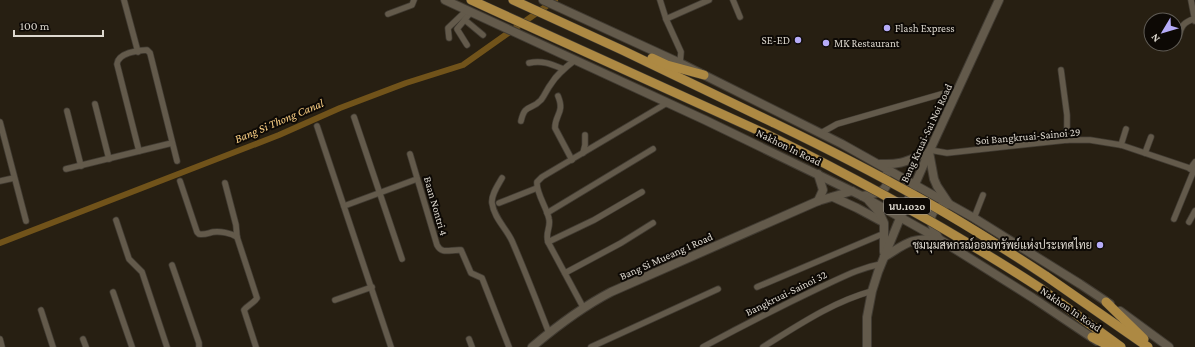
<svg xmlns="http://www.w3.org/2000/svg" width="1195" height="347" font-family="'Crimson Pro',Sarabun,serif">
	<rect width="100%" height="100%" fill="#271f12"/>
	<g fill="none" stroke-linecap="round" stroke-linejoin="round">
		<!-- canal -->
		<path stroke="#71531a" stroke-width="6" d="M0,243l279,-108 61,-27 66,-25 57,-18 92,-65"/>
		<defs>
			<g id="street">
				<path d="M124,0l14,52"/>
				<path d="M660,0l6,19 15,33 -1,11"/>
				<path d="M733,0l7,17"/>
				<path d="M1191,0l4,21"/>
				<path d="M388,14l24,-9 2,-5"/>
				<path d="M666,19l43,-19"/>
				<path d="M465,20l18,15"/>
				<path d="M1179,36c2,-10 5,-14 15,-17"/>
				<path d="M449,38l-1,-10 19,-18"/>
				<path d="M467,45l-10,-16 14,-17"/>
				<path d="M529,63c13,-3 22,1 34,6"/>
				<path d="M1061,70l6,45v25"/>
				<path d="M558,96c7,17 -3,18 -3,32l17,32"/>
				<path d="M95,104l14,55"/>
				<path d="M67,111l14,55"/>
				<path d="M354,117l48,142"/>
				<path d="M521,121c4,-18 10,-10 20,-21 4,-5 6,-11 10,-16 6,-10 15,-17 24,-24"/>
				<path d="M0,122l26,99"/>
				<path d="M317,126l74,221"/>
				<path d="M821,133l16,-9 108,-31"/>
				<path d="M1121,145l5,-16"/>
				<path d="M930,150l17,3 120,-13h23l31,5 74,25"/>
				<path d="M139,151l-22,-87c1,-11 21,-14 30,-14l3,3 27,108"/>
				<path d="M583,153l2,-8v-10"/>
				<path d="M1145,153l6,-16"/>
				<path d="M410,154l27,91c5,10 14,4 24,5l10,23 11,5 27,69"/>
				<path d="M66,169l106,-26"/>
				<path d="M1190,169l5,-7"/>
				<path d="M502,178c-4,7 -11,17 -10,25 2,15 14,25 20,38 13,30 25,61 37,92"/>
				<path d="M0,181l14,-3"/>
				<path d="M180,181l17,51 2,2c6,1 9,-1 14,-2 7,-1 18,1 24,5"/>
				<path d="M225,183l11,42 1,12 20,61c-3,5 -9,7 -13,12l12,37"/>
				<path d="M499,203l38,-15"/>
				<path d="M344,206l73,-27"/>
				<path d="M547,213l106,-64"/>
				<path d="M974,218l9,-23"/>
				<path d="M1174,219l20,-49"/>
				<path d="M116,220l13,39 13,13 25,75"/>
				<path d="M1189,222l6,-11"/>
				<path d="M548,242l46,-22 48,-28"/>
				<path d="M172,265l27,78v4"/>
				<path d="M565,273l56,-30 32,-20"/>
				<path d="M757,287l128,-54"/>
				<path d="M113,292l19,55"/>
				<path d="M335,300l37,-13"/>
				<path d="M583,307l-35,-65c-3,-10 3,-14 1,-23 -2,-11 -13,-26 -12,-37l5,-5 125,-74"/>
				<path d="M41,310l12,37"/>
				<path d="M0,339l2,8"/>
				<path d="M83,339l3,8"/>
				<path d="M469,339l3,8"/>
				<path d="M591,347l127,-58"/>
				<path d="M703,347c39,-21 78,-41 118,-60 20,-9 38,-19 60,-23"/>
				<path d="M763,347c34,-21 69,-45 109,-56"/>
			</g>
			<g id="secondary">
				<path d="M445,0l260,120 157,76 77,43 94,59 64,43"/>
				<path d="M543,0l137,63 162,81 132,74 106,66 30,20"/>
				<path d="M929,152l5,27 3,7 12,18c-23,5 -21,17 -10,35"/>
				<path d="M880,164c24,1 28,-4 49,-12"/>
				<path d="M818,174l5,16 -5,11"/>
				<path d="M862,196c13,-2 30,-4 24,-21"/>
				<path d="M833,197l24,11 26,14"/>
				<path d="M869,201l10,11 5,11v29"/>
				<path d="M884,257c22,-13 25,-19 53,-18"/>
				<path d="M1120,311l49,36"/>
				<path d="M532,347c25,-21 50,-40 79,-55l207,-91 34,-10"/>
				<path d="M867,347v-30l5,-26 6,-19 20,-49 32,-73 69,-150"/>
			</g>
			<g id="primary">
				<path d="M471,0l297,135"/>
				<path d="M513,0l109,50 152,73"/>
				<path d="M652,58l15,7 37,10"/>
				<path d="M1046,276l102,71"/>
				<path d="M1040,288l81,59"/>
				<path d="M1106,302l38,37"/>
				<path d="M1092,337l19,10"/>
			</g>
		</defs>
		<!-- street casing -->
		<use href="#street" stroke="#413b32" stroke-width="7"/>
		<!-- secondary casing -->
		<use href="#secondary" stroke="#413b32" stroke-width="10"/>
		<!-- primary casing -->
		<use href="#primary" stroke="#413b32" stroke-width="10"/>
		<!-- street -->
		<use href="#street" stroke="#635a4b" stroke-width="5.5"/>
		<!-- secondary -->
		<use href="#secondary" stroke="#635a4b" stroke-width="8"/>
		<!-- primary -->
		<use href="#primary" stroke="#ad8943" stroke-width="9"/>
		<defs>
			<g id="primary-bridge">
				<path d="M774,123c50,24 99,49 147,76 43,24 84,50 125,77"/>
				<path d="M768,135c94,46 184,96 272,153"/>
			</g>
		</defs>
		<!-- primary-bridge casing -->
		<use href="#primary-bridge" stroke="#413b32" stroke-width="10" stroke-linecap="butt"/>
		<!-- primary-bridge -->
		<use href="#primary-bridge" stroke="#ad8943" stroke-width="9"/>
	</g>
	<!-- markers -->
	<g fill="#b6acf8" stroke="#0d0905" stroke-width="1.5">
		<circle cx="887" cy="28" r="4"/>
		<circle cx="798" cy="40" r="4"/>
		<circle cx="826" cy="43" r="4"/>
		<circle cx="1100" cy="245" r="4"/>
	</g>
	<g text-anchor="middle" stroke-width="4" stroke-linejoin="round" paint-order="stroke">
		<!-- shield labels -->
		<rect fill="#0d0905" stroke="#9f9a92" stroke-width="1" x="884" y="198" width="46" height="16" rx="3"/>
		<g font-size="10" font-weight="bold" fill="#ddd8cf">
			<text x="907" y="210">นบ.1020</text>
		</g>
		<!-- poi labels -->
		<g font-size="11" fill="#ddd8cf" stroke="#0d0905" text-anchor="start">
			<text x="895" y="32">Flash Express</text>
			<text x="790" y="44" text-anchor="end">SE-ED</text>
			<text x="834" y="47">MK Restaurant</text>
			<text x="1092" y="249" text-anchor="end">ชุมนุมสหกรณ์ออมทรัพย์แห่งประเทศไทย</text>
		</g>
		<!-- street labels -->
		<g font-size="11" fill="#ddd8cf" stroke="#0d0905">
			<text transform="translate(926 133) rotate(-65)" y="4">Bang Kruai-Sai Noi Road</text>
			<text transform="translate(1028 136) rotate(-5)" y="4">Soi Bangkruai-Sainoi 29</text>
			<text transform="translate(789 147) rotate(26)" y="4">Nakhon In Road</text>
			<text transform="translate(436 206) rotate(74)" y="4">Baan Nontri 4</text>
			<text transform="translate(666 256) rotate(-24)" y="4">Bang Si Mueang 1 Road</text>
			<text transform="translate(786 293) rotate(-26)" y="4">Bangkruai-Sainoi 32</text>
			<text transform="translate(1071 309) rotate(34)" y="4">Nakhon In Road</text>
		</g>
		<!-- water labels -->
		<g font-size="12" font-style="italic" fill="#fdd185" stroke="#0d0905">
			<text transform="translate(279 121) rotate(-23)" y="4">Bang Si Thong Canal</text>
		</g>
	</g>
	<!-- north arrow -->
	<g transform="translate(1163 32) rotate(232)"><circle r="19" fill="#0d0905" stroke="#605c56"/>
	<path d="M0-3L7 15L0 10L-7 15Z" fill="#b6acf8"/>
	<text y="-6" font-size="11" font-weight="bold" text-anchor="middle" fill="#ddd8cf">N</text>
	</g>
	<!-- scale -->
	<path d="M14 30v6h89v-6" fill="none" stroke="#ddd8cf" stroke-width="2"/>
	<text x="20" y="30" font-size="12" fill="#ddd8cf" stroke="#0d0905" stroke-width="3" paint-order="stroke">100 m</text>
</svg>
